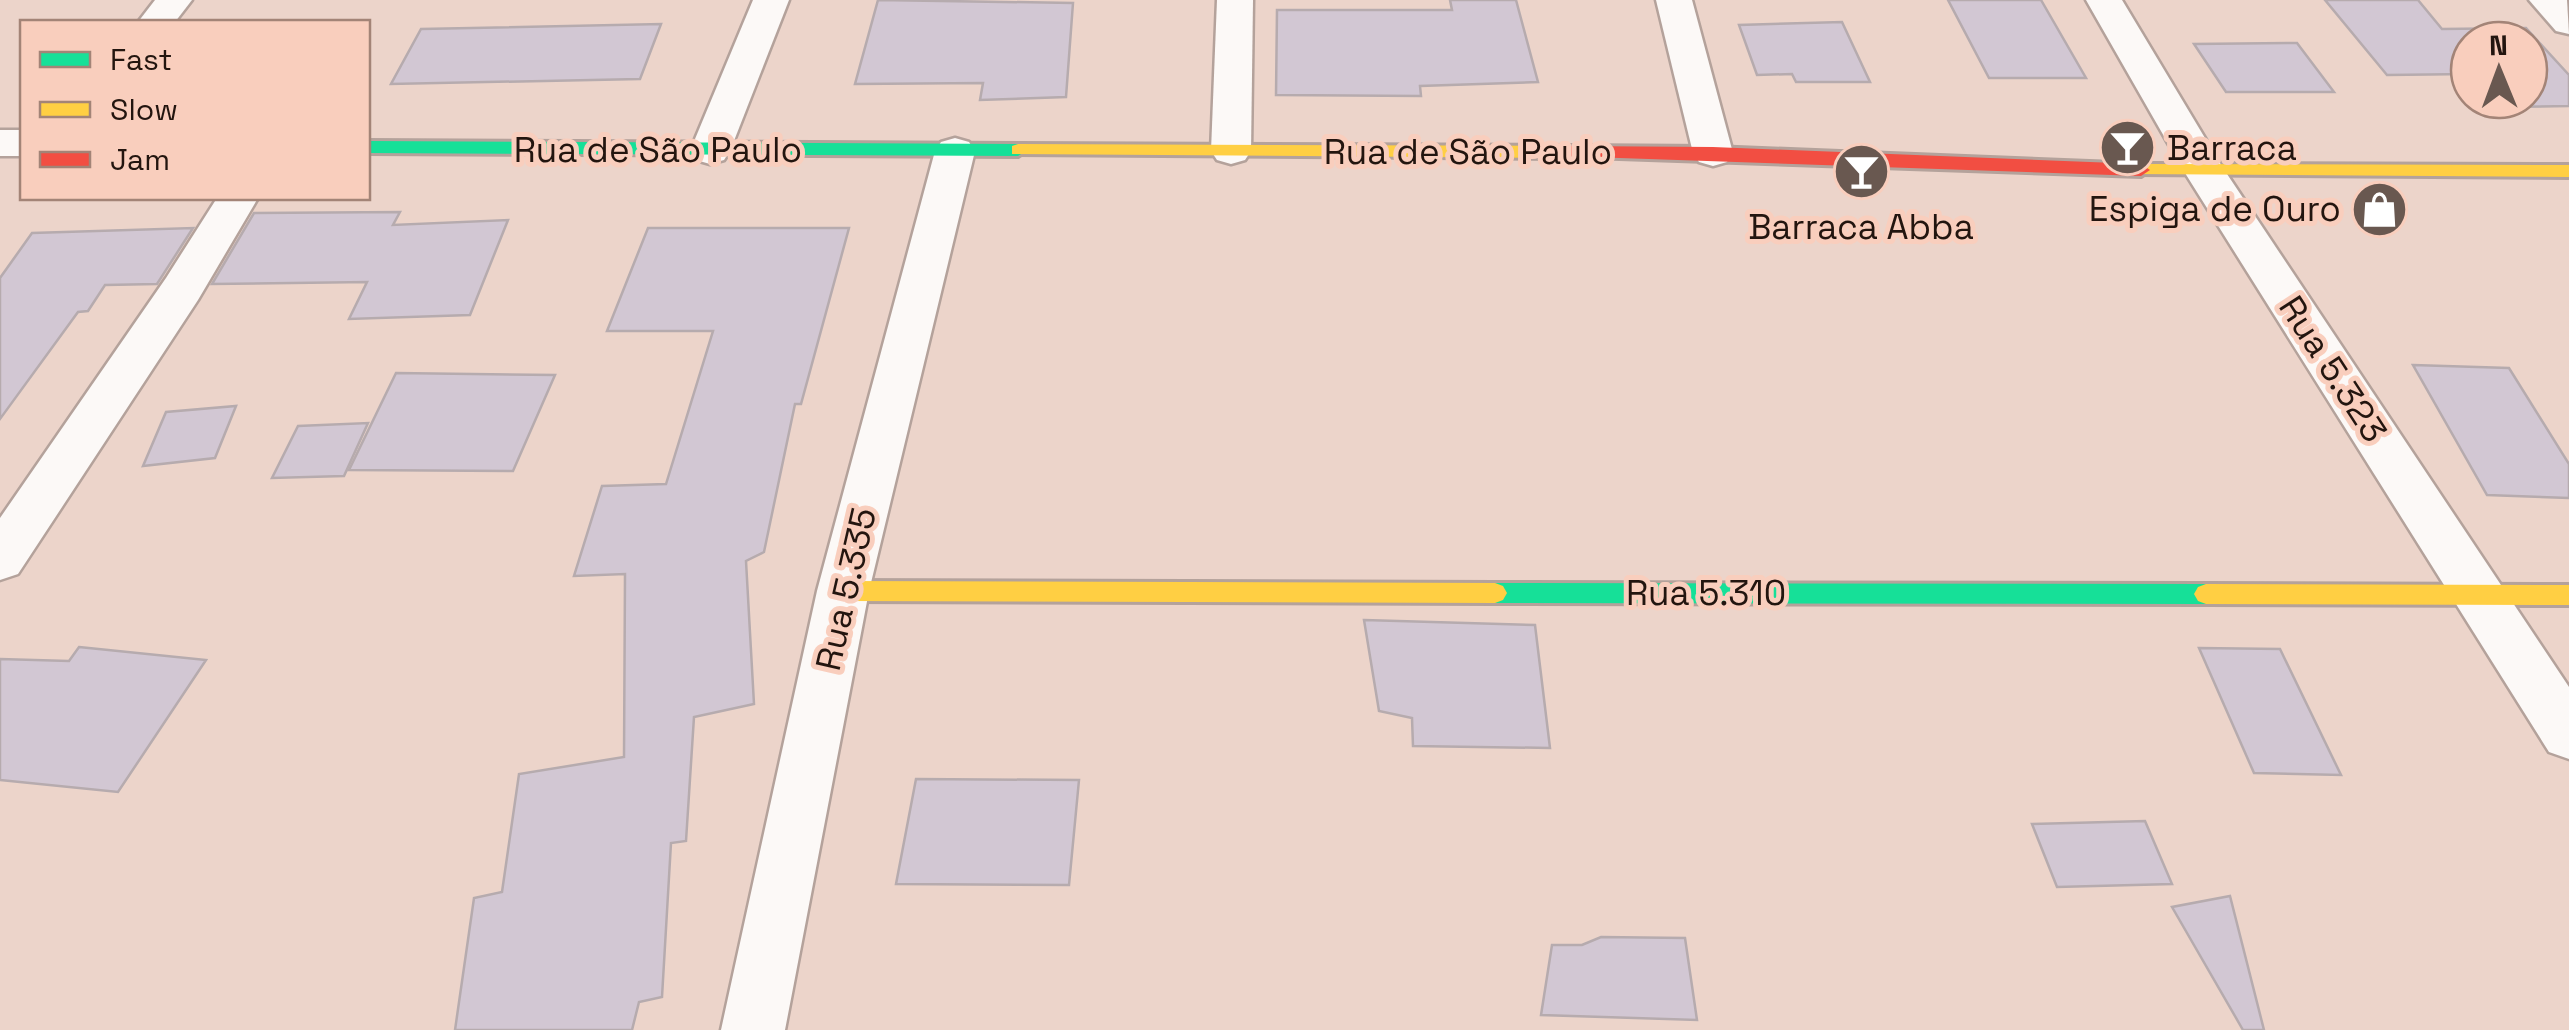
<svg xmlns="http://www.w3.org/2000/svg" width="2569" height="1030" font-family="'Space Grotesk',sans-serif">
	<rect width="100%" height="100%" fill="#ecd4ca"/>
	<!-- building -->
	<g fill="#d2c7d3" stroke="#b6abae" stroke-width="2.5">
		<path d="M878,0l195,3 -7,94 -86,3 3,-17 -128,1z"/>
		<path d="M1450,0h66l22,82 -118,4 1,10 -145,-1 1,-85h175z"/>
		<path d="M1948,0h93l45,78h-97z"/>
		<path d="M2325,0h93l24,29 84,-1 43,47v31l-67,1 -6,-7h33v-60h-60v34l-82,1z"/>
		<path d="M1842,22l28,60h-74l-4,-8 -35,1 -18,-50z"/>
		<path d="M661,24l-21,55 -249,5 30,-55z"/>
		<path d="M2297,43l37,49h-108l-32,-48z"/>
		<path d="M400,212l-7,13 115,-5 -38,95 -121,4 18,-37 -155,2 42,-71z"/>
		<path d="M193,228l-36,56 -52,1 -17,26 -10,1 -78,107v-141l32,-45z"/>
		<path d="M648,228h201l-48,176h-6l-31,148 -18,9 8,143 -60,13 -8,124 -15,2 -9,154 -23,5 -7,28h-177l19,-132 28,-6 17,-118 105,-17 1,-183 -51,2 28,-90 64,-2 47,-153h-106z"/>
		<path d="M2413,365l96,3 60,96v34l-82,-3z"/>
		<path d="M396,373l159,2 -42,96 -164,-1z"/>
		<path d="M236,406l-21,52 -72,8 23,-54z"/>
		<path d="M368,423l-24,53 -72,2 26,-52z"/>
		<path d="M1364,620l171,5 15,123 -137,-2 -1,-28 -33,-7z"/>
		<path d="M79,647l127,13 -88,132 -118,-12v-121l69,2z"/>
		<path d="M2199,648l81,1 61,126 -87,-2z"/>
		<path d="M916,779l163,1 -10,105 -173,-1z"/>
		<path d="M2145,821l27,63 -115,3 -25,-63z"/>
		<path d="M2230,896l34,134h-21l-71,-123z"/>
		<path d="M1601,937l84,1 12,82 -156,-5 11,-70h30z"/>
	</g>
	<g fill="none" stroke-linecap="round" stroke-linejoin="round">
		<defs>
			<g id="street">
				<path d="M155,0h37l-17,22h-37z"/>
				<path d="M753,0h36l-59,151 -6,9 -14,4 -14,-4 -6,-9z"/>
				<path d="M1217,0h36l-2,151 -6,9 -14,4 -14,-4 -6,-9z"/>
				<path d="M1656,0h36l41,153 -6,9 -14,4 -14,-4 -6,-9z"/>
				<path d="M2086,0h36l101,168 346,519v72l-20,-7 -364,-579z"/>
				<path d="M2529,0h38l2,34 -13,-3z"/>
				<rect x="0" y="130" width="22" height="26"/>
				<path d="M955,138l14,4 6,9 -106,440 -84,439h-64l96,-439 118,-440 6,-9z"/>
				<path d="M217,198h41l-60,102 -180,274 -18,6v-62l166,-240z"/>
			</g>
			<g id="fast">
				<path d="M368,141l650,3 9,6 -9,6 -650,-3z"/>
				<path d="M1495,583l711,1 8,3 4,7 -4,7 -8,3 -711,-1 -8,-3 -4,-7 4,-7z"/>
			</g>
			<g id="slow">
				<path d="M1018,144l549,2 9,6 -9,6 -555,-4v-8z"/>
				<path d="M2141,164l428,1v12l-434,-3v-8z"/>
				<path d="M843,581l652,2 8,3 4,7 -4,7 -8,3 -652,-2 -8,-3 -4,-7 4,-7z"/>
				<path d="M2206,584l363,1v20l-363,-1 -8,-3 -4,-7 4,-7z"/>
			</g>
			<path id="jam" d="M1567,146l146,1 428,17 9,6 -9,6 -580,-20 -3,-4z"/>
		</defs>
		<!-- street casing -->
		<use href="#street" stroke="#b4a29b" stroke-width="5"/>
		<!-- fast casing -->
		<use href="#fast" stroke="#b4a29b" stroke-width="6"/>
		<!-- slow casing -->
		<use href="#slow" stroke="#b4a29b" stroke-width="6"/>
		<!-- jam casing -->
		<use href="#jam" stroke="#b4a29b" stroke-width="6"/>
		<!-- street -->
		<use href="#street" fill="#fcf9f7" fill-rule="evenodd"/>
		<!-- fast -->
		<use href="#fast" fill="#16e098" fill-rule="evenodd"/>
		<!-- slow -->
		<use href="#slow" fill="#ffcf43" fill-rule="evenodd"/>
		<!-- jam -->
		<use href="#jam" fill="#f24e42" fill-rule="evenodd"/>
	</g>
	<!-- icons -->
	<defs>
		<symbol id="bar-disc" viewBox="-11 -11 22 22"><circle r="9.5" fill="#695850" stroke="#f9cebd"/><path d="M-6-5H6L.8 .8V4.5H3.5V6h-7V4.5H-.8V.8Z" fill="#fff"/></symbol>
		<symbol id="shop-disc" viewBox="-11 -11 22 22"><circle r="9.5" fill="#695850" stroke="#f9cebd"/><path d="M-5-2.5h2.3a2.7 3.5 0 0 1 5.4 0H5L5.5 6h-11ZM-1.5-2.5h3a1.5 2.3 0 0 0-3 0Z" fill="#fff"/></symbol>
	</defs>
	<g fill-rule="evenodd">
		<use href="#bar-disc" x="2096" y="116" width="63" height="63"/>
		<use href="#bar-disc" x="1830" y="140" width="63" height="63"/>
		<use href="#shop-disc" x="2348" y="178" width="63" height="63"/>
	</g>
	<g text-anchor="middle" stroke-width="10" stroke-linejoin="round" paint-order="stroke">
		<!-- poi labels -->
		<g font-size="35" fill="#23150f" stroke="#f9cebd" text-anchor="start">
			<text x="2167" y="160">Barraca</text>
			<text x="2341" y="221" text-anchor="end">Espiga de Ouro</text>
			<text x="1861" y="239" text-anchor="middle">Barraca Abba</text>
		</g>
		<!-- street labels -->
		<g font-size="35" fill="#23150f" stroke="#f9cebd">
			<text x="658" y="162">Rua de São Paulo</text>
			<text x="1468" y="164">Rua de São Paulo</text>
			<text transform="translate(2333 369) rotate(57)" y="12">Rua 5.323</text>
			<text transform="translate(846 589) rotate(-77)" y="12">Rua 5.335</text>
			<text x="1706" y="605">Rua 5.310</text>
		</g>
	</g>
	<!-- legend -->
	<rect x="20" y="20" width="350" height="180" fill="#f9cebd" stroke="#a38477" stroke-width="2.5"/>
	<rect x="40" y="52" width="50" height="15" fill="#16e098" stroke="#a38477" stroke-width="2.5"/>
	<text x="110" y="70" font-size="30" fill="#23150f">Fast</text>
	<rect x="40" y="102" width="50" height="15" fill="#ffcf43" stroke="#a38477" stroke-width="2.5"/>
	<text x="110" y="120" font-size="30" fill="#23150f">Slow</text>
	<rect x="40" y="152" width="50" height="15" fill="#f24e42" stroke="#a38477" stroke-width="2.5"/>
	<text x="110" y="170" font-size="30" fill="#23150f">Jam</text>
	<!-- north arrow -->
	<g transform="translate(2499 70) rotate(359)"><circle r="48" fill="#f9cebd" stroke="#a38477" stroke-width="2.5"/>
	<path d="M0-8L18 38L0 25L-18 38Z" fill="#695850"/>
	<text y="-15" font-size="28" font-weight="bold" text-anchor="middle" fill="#23150f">N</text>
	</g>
</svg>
